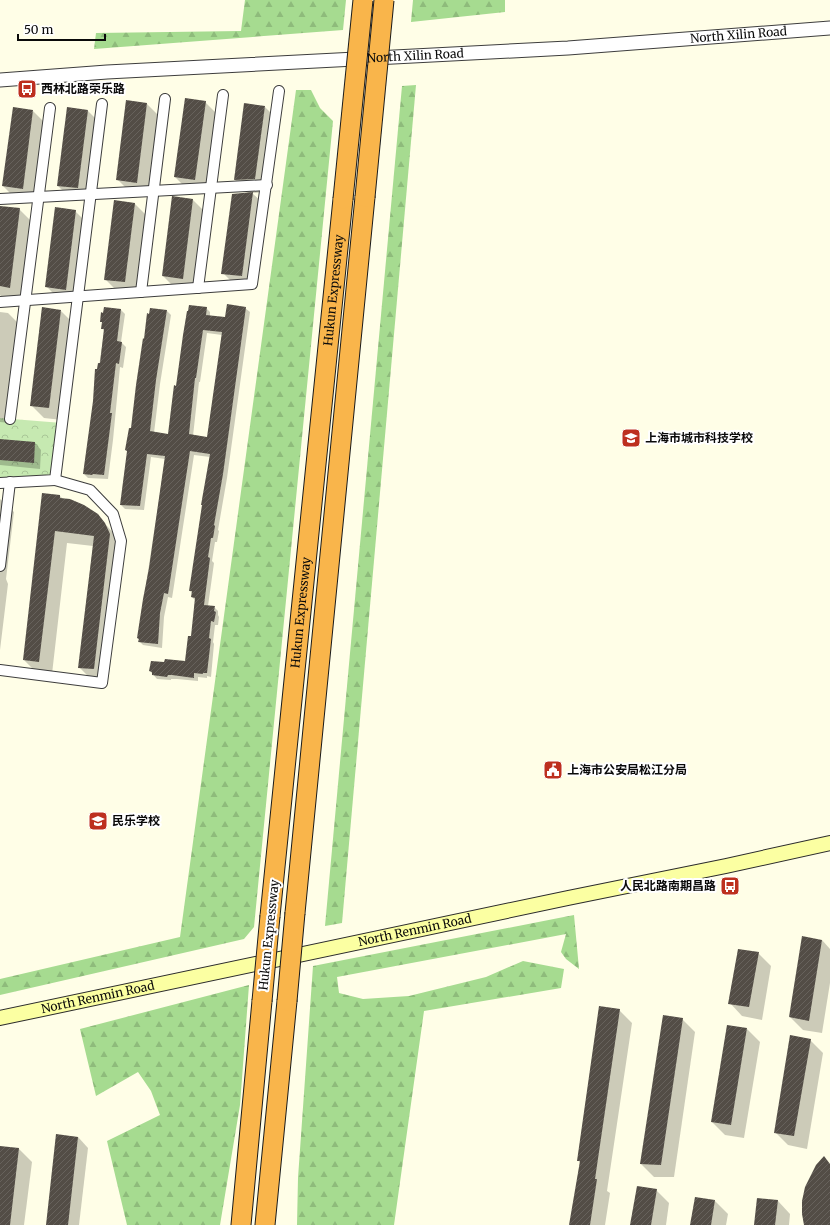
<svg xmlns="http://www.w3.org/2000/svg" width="830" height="1225" font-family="Merriweather,'Noto Sans SC',serif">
	<defs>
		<pattern id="forest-firs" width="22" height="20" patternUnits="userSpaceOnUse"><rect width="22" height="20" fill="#a6db90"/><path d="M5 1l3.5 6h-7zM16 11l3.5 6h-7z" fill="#8ebb7b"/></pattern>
		<pattern id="park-crowns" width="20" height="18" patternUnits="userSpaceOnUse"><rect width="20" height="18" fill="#c6e9b1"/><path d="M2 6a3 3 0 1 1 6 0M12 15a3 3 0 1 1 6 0" fill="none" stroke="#a9c697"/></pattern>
		<pattern id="building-hatch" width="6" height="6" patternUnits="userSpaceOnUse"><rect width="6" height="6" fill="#534d46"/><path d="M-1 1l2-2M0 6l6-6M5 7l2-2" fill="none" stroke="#67625c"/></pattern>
	</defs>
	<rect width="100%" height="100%" fill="#fffee7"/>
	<!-- forest -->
	<g fill="url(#forest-firs)">
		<path d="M245,0h101l-3,30 -249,19 2,-16 145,-2z"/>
		<path d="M413,0h92v12l-94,10z"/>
		<path d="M416,85l-74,838 -17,3 77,-840z"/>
		<path d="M296,90h15l9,18 13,13 -79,806 -10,12 -244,56v-16l180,-42z"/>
		<path d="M574,915l5,54 -13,-10 -5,-7 5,-18 -229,43 2,16 24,6 46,-3 77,-19 37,-16 41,8 -3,19 -137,23 -30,214h-97l1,-47 15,-212z"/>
		<path d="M249,985l-9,120 -20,120h-93l-20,-84 53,-26 -9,-24 -13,-19 -42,24 -16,-67z"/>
	</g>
	<!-- park -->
	<path fill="url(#park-crowns)" d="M0,418l62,5 -7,57 -55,3z"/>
	<!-- shadow -->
	<g fill="#0003" fill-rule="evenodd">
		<path d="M205,102l13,13 -10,77 -20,-2 -13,-13z"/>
		<path d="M147,104l13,13 -10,78 -20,-3 -13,-13z"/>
		<path d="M265,107l13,13 -10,72 -16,1 14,13 -11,83 -19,-3 -13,-13 26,-79 -14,-14z"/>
		<path d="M33,111l13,13 -10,78 -20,-3 -13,-13z"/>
		<path d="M88,111l13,13 -10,77 -20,-2 -13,-13z"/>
		<path d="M193,200l13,13 -11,78 -19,-2 -13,-13z"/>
		<path d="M115,201l20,3 13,13 -10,78 -20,-3 -13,-13z"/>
		<path d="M0,207l19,2 13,13 -10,78 -19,-2 -3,-3z"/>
		<path d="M75,211l13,13 -10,78 -19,-3 -13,-13z"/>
		<path d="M206,308l4,4v4l16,3 19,-11 5,4 -23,166 -9,52 1,1 -2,11h-2l-3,19 2,2 -6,43 6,1 4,4v4l1,2 -1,8h-3l-2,17 1,2 -3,33 -4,-1v2l-9,-1v4l-21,-2h-6v1l-14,-1 -7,-8 36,-8 6,-25 3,-38 -3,-3v-4l-2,-2 13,-85 -1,-1 8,-48 -16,-2 -21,137 -1,6 -4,-1 -4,20 -2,31 -19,-3 -4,-4 -1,-3 27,-179 -14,-2 -7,53 -19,-1 -4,-4 10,-76 36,-118 4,4 -11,69 -6,49 15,2 8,-48zM207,333l15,2 -14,103 -15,-2 6,-54h1z"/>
		<path d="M121,310l4,4 -4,28 5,5 -3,21 -3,-1 -7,73 -5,39 -20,-1 -4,-4 20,-143 -2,-3 1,-5 -2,-2z"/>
		<path d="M61,311l13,13 -12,96 -18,-2 -13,-13z"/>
		<path d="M0,312l8,1 13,13 -12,97 -9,-1z"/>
		<path d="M0,440l35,3 6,7 -1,19 -40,-4z"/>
		<path d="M60,496l4,4 33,15 20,22 -10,145 -15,-2 -13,-13 14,-121 -26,-3 -15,131 -15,-1 -13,-13z"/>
		<path d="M0,499l14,13 -8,67 2,5 -8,66z"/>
		<path d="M822,940l8,9v34l-8,50 -19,-3 -13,-13z"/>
		<path d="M758,953l13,13 -9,54 -20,-4 -12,-13z"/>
		<path d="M619,1010l13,13 -25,168 3,2 -5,32h-35l10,-62 -2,-3z"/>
		<path d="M682,1019l13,13 -21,145h-20l-13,-13z"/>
		<path d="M728,1026l19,3 13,13 -16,96 -19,-3 -13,-13z"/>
		<path d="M810,1040l13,13 -16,96 -19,-4 -13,-13z"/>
		<path d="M57,1135l21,2 10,11 -9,77h-32z"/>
		<path d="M0,1147l19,2 13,13 -8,63h-24z"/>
		<path d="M656,1190l13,13 -3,22h-35z"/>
		<path d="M715,1201l13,13 -2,11h-35z"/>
		<path d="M778,1201l12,13 -1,11h-34z"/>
	</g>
	<!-- building -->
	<g fill="url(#building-hatch)" fill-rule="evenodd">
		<path d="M185,98l21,3 -11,79 -21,-3z"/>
		<path d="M126,100l21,3 -10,80 -21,-3z"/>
		<path d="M244,103l21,3 -10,73 -21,1z"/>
		<path d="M13,107l20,3 -10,79 -21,-3z"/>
		<path d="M67,107l21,3 -10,78 -21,-2z"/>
		<path d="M253,192l-11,84 -21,-2 11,-80z"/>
		<path d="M172,196l21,3 -10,80 -21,-3z"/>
		<path d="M114,200l21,3 -10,79 -21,-2z"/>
		<path d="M0,206l20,2 -10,80 -10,-2z"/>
		<path d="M55,207l21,3 -10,80 -21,-3z"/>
		<path d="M227,304l19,3 -23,167 -9,51 1,1 -2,12h-2l-3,19 2,1 -6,47 11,1 -1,5 2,1 -2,10 -3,-1 -2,17 2,1 -4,34h-4v1l-9,-1v5l-22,-3h-4l-1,2 -15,-2v-3l-3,-1 2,-10 13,1 1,-3 20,2 3,-25h3l4,-38 -4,-1 1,-6h-3l13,-86h-1l9,-51 -20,-3 -21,137 -1,6 -4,-1 -4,20 -2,31 -20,-2 1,-3 -2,-1 6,-39 6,-31 16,-112 -18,-2 -7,52 -20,-1 7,-54 -2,-1 4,-22h2l5,-43 7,-47 1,1 3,-26 2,1 1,-6 17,2 -11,70 -6,51 18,3 6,-49 2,1 7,-51 4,-24h1l1,-6 18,2 -1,8 19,2zM203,330l19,2 -15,105 -18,-3 6,-56h1z"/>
		<path d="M42,307l19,3 -12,98 -19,-2z"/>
		<path d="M104,307l17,2 -4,32 5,1 -3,22 -3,-1 -6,50h2l-8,62 -11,-1 -1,1 -9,-1 10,-73 2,-32h2l1,-6h2l4,-34h-3l1,-7h-2l1,-10 2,1z"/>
		<path d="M0,439l35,3 -1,21 -34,-3z"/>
		<path d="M42,493l18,2v3l10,1 14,6 14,9 7,9 5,11 -16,135 -16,-1 16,-132 -39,-5 -16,131 -16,-2z"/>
		<path d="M802,936l20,4 -13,81 -20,-4z"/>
		<path d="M738,949l21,3 -10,55 -21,-3z"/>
		<path d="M599,1006l21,3 -25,170h2l-7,46h-21l11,-64h-3z"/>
		<path d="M663,1015l20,3 -22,147 -21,-1z"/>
		<path d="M727,1025l20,3 -16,97 -20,-3z"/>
		<path d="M790,1035l21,4 -17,97 -20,-3z"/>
		<path d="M56,1134l22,3 -10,88h-22z"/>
		<path d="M0,1146l19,2 -9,77h-10z"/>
		<path d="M824,1156l6,8v61h-26l-2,-11v-13l3,-14 11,-22z"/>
		<path d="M637,1186l20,3 -6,36h-21z"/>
		<path d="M695,1197l20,3 -4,25h-21z"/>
		<path d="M757,1198l21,2 -3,25h-21z"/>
	</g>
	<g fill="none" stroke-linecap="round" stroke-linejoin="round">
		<defs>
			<g id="minor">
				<path d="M0,199l267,-14"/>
				<path d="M198,288l25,-193"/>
				<path d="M141,292l24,-193"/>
				<path d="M0,302l252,-18 27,-193"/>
				<path d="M10,419l40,-311"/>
				<path d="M0,483l55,-3 47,-376"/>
				<path d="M0,566l10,-84"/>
				<path d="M0,670l102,13 19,-142 -8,-27 -23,-24 -35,-10"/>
			</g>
			<g id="tertiary">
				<path id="s1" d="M0,80l107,-8 461,-24 262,-20"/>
			</g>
			<g id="secondary">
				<path id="s2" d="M0,1018l568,-120 158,-32 104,-23"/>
			</g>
			<g id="motorway">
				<path d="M295,913l70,-716"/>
				<path id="s3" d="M270,916l73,-717"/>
				<path d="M241,1225l21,-224"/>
				<path d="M265,1225l22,-224"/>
			</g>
		</defs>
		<!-- minor casing -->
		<use href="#minor" stroke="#3d3d3d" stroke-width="12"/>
		<!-- tertiary casing -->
		<use href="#tertiary" stroke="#3d3d3d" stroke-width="15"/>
		<!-- secondary casing -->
		<use href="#secondary" stroke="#2c2c2c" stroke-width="16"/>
		<!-- motorway casing -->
		<use href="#motorway" stroke="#1b1b1b" stroke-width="21"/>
		<!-- minor -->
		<use href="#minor" stroke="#fff" stroke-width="10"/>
		<!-- tertiary -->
		<use href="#tertiary" stroke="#fff" stroke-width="13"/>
		<!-- secondary -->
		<use href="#secondary" stroke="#fbffa2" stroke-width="14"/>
		<!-- motorway -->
		<use href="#motorway" stroke="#f9b54b" stroke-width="19"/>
		<defs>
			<g id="motorway-bridge">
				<path d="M365,197l19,-197"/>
				<path d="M343,199l20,-199"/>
				<path d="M262,1001l8,-85"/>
				<path d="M287,1001l8,-88"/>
			</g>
		</defs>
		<!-- motorway-bridge casing -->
		<use href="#motorway-bridge" stroke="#1b1b1b" stroke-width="21" stroke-linecap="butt"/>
		<!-- motorway-bridge -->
		<use href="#motorway-bridge" stroke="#f9b54b" stroke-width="19"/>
	</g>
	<!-- icons -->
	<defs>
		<symbol id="bus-square" viewBox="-11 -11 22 22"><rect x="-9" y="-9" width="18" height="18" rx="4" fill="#bd2f1f" stroke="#fff"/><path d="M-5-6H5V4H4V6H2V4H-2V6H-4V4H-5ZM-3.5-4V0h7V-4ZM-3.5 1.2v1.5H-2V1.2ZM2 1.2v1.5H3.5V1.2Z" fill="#fff"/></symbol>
		<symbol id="school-square" viewBox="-11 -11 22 22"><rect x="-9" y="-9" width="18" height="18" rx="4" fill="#bd2f1f" stroke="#fff"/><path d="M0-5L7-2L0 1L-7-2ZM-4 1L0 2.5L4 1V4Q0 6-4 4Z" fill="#fff"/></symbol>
		<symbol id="civic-square" viewBox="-11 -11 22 22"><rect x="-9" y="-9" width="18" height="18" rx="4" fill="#bd2f1f" stroke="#fff"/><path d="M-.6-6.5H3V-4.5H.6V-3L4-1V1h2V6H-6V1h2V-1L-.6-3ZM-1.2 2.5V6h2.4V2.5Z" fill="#fff"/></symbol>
	</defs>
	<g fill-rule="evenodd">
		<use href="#bus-square" x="16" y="78" width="22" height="22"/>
		<use href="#school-square" x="620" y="427" width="22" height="22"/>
		<use href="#civic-square" x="542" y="759" width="22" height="22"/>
		<use href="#school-square" x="87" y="810" width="22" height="22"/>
		<use href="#bus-square" x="719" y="875" width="22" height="22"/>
	</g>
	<g text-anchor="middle" stroke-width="4" stroke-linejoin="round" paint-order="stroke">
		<!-- street labels -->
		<g font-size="12" fill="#0a0a0a" stroke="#fff">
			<text dy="4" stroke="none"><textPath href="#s1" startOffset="740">North Xilin Road</textPath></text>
			<text dy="4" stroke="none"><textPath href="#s1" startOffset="416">North Xilin Road</textPath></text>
			<text dy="4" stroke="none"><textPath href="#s3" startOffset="629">Hukun Expressway</textPath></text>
			<text dy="4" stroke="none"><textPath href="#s3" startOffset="305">Hukun Expressway</textPath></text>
			<text dy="4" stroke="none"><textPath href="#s2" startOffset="424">North Renmin Road</textPath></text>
			<text transform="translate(269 935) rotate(-84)" y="4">Hukun Expressway</text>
			<text dy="4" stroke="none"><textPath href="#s2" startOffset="100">North Renmin Road</textPath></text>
		</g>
		<!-- poi labels -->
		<g font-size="12" font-weight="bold" fill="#0a0a0a" stroke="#fff" text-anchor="start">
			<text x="41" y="93">西林北路荣乐路</text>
			<text x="645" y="442">上海市城市科技学校</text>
			<text x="567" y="774">上海市公安局松江分局</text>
			<text x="112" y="825">民乐学校</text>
			<text x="716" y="890" text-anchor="end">人民北路南期昌路</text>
		</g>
	</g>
	<!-- scale -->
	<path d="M18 34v6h87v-6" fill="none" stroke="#0a0a0a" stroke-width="2"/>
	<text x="24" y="34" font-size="12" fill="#0a0a0a" stroke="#ffffff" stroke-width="3" paint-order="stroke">50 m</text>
</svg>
